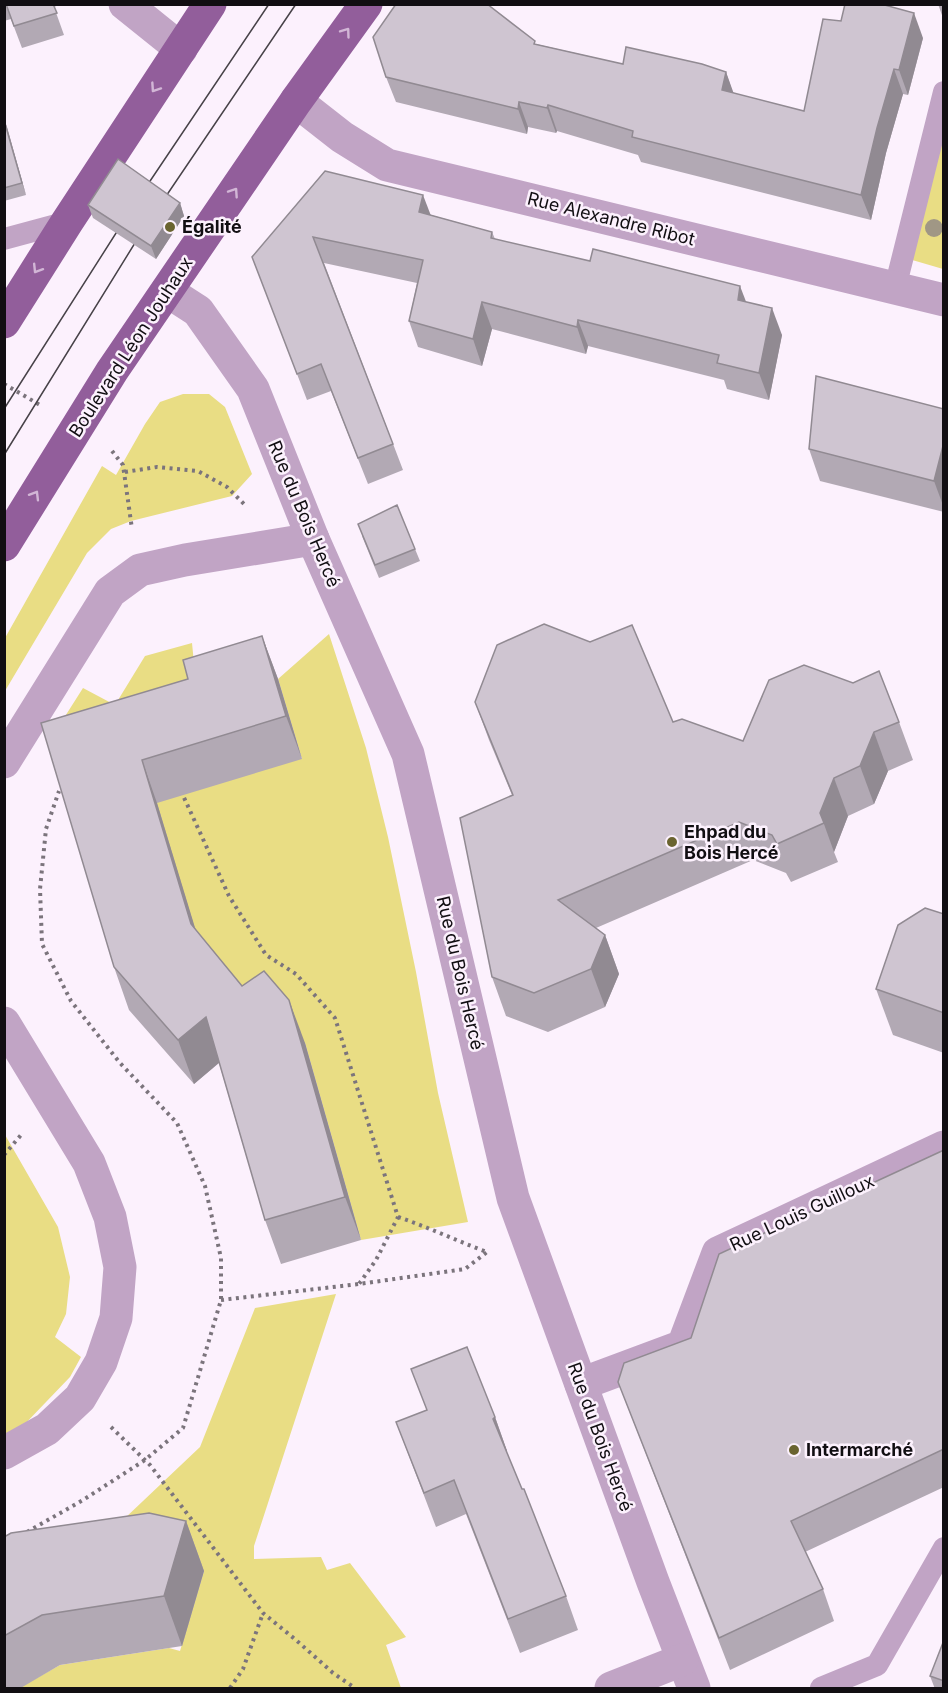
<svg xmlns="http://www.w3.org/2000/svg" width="948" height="1693" font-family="Inter,sans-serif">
	<rect width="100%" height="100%" fill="#fcf1fd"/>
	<!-- green -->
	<g fill="#e9dd84">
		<path d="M943,92v177l-41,-12z"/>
		<path d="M183,394h26l16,13 27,67 -20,22 -101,25 -20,8 -24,24 -82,138v-53l97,-172 14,9 29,-51 15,-22z"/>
		<path d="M329,634l37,114 22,89 28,135 22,121 30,129 -107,18 -56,-197 -48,-14 -207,-289 33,-52 32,17 30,-49 47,-13 6,60 104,56 -24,-80z"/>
		<path d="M4,1133l54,94 12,50 -4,37 -11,23 26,20 -11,20 -48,50 -18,10z"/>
		<path d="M336,1294l-82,252v13l67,-2 6,13 23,-7 56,74 -20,8 15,43h-382l41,-23 109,-17 11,3 24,-80 -200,4 120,-56 76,-72 55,-139z"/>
	</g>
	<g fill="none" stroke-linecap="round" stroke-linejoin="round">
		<!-- path -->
		<g stroke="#7b747c" stroke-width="4" stroke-dasharray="3 4.5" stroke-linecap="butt">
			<path d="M4,384l36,21"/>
			<path d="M112,451l11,14 9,64"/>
			<path d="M125,472l32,-5 41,4 29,16 20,20"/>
			<path d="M181,791l48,105 37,59 30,19 39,44 63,199 -22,43 -17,24"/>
			<path d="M4,1155l17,-20"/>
			<path d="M398,1217c30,10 59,24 89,35"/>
			<path d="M221,1300l138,-16 106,-15 22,-17"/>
			<path d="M111,1427l39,38 113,148 33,27 37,33 22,15"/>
			<path d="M27,1532l56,-32 62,-40 38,-32 38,-128v-42l-16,-72 -28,-63 -57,-60 -49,-62 -29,-57 -2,-55 6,-60 13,-38"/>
			<path d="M230,1688l13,-19 20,-56"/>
		</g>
		<!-- lane -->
		<g stroke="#c1a4c5" stroke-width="22">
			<path d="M4,239l63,-17"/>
			<path d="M895,288l49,-196"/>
			<path d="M821,1688l56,-23 67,-117"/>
		</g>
		<!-- street -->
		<g stroke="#c1a4c5" stroke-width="33">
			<path d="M125,4l56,45"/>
			<path d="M296,101l46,36 45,28 557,135"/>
			<path d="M167,291l31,20 55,78 60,150 95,215 105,444 140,384 41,106"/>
			<path d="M4,762l106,-170 30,-22 45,-10 128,-21"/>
			<path d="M4,1023l85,140 21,54 10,50 -4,51 -15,44 -21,36 -33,31 -43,24"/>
			<path d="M581,1384l102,-38 35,-93 226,-106"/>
			<path d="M611,1688l71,-28"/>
		</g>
		<!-- primary -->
		<g stroke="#925e9b" stroke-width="33">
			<path d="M4,322l63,-100 143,-218"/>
			<path d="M4,545l108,-174 184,-270 70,-97"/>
		</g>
		<!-- tram -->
		<g stroke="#474248" stroke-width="1.5">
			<path d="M140,196l129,-192"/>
			<path d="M158,208l138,-204"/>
			<path d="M4,409l121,-190"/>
			<path d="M4,455l139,-225"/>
		</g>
	</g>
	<!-- trees -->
	<circle fill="#a09785" cx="934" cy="228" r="9"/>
	<!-- wall -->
	<g fill="#b2a9b4">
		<path d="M4,4h57l-7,3 10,28 -42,13 -11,-29 -7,2z"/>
		<path d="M938,4h6v15l-1,-1z"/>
		<path d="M923,38l-15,57 -5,-1 -17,59 -15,67 -230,-58 -3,-7 -81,-24 -1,2 -28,-6 -1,7 -131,-32 -10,-25 150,-33 87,20 103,8 7,21 71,18z"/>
		<path d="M4,119l22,76 -22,6z"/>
		<path d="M325,171l106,44 61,17 3,7 251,63 36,33 -13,65 -42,-11 -3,-9 -136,-34 -2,8 -94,-25 -10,37 -64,-19 -9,-26 8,-38 -93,-20 79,207 -35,14 -37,-93 -24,9 -55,-143z"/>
		<path d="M180,203l4,13 -28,43 -63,-41 -5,-13z"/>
		<path d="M944,409v103l-124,-31 -11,-32z"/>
		<path d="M362,536l53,13 5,12 -41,17z"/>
		<path d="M262,636l16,43 24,80 -145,44 38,126 47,57 63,57 56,197 -80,24 -16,-44 -46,-157 -25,21 -65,-74 -15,-43 -73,-244 147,-44z"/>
		<path d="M475,702l198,20 70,19 156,-19 14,38 -25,11 -14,33 -26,12 -14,36 4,10 -47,20 -5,-9 -33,-13 -157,68 9,7 14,39 -14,33 -57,25 -42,-16 -14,-39 20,-182 -23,-55z"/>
		<path d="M944,914v139l-51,-18 -17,-46z"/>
		<path d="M944,1150v337l-139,65 18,37 11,32 -104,49 -112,-288 73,-44z"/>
		<path d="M495,1417l12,34 -1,1 60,144 12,34 -58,23 -54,-139 -30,13 -40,-105z"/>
		<path d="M186,1521l18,50 -22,75 -122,19 -41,24h-15v-152z"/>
		<path d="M944,1640v49h-9l-5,-13z"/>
	</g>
	<!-- shaded-wall -->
	<g fill="#918a92">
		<path d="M914,13l9,25 -15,57 -9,-25z"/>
		<path d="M894,69l9,25 -17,59 -15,67 -10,-25 16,-67z"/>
		<path d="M726,72l9,25 -13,-7z"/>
		<path d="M519,102l9,25 -1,7 -9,-25z"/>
		<path d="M548,105l9,26 -1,2 -9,-25z"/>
		<path d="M4,119l3,8 19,68 -4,-12z"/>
		<path d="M423,195l10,26 -14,-9z"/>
		<path d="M180,203l4,13 -28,43 -5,-13z"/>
		<path d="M740,286l10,26 -12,-12z"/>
		<path d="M482,302l10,27 -10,37 -9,-27z"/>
		<path d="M772,308l10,27 -13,65 -10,-27z"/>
		<path d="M578,320l10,26 -2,8 -9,-27z"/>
		<path d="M944,442v66l-10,-27z"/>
		<path d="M262,636l16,43 24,80 -16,-43z"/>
		<path d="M874,732l14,39 -14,33 -14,-38z"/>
		<path d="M142,760l15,43 50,164 -16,-43z"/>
		<path d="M834,778l14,38 -14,36 -14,-39z"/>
		<path d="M605,935l14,39 -14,33 -14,-38z"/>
		<path d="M289,1000l16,43 56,197 -16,-43z"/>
		<path d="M206,1017l15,44 -27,23 -16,-44z"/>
		<path d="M495,1417l12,34 -2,1 -12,-33z"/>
		<path d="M186,1521l18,50 -22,75 -18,-50z"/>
	</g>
	<!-- building -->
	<g fill="#cfc5d1" stroke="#918a92" stroke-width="1.5">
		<path d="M6,4h47l4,9 -43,13z"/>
		<path d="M396,4h91l48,37 -1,3 89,20 3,-17 76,17 24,8 -4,18 82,21 19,-92 18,2 4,-17h36l33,9 -15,57 -5,-1 -17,59 -16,67 -229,-58 1,-6 -85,-26 -1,3 -28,-6 -1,7 -132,-32 -13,-40z"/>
		<path d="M4,120l18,63 -18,5z"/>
		<path d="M118,159l62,44 -29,43 -63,-41z"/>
		<path d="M325,171l98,24 -4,17 73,20 -1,6 99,23 3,-12 147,37 -2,14 34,8 -13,65 -42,-10 2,-8 -141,-35 -1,7 -95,-25 -9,37 -64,-18 14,-61 -110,-23 80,207 -35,14 -37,-94 -24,10 -45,-117z"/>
		<path d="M816,376l128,33v33l-10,39 -125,-32z"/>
		<path d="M397,505l18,44 -40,16 -17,-41z"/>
		<path d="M544,624l46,18 42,-17 41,97 9,-3 61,22 26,-61 35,-15 49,18 26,-12 20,51 -25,10 -14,34 -26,12 -14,35 4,10 -47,21 -5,-9 -33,-13 -181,78 47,35 -14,34 -57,24 -42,-16 -32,-159 53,-23 -38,-93 22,-57z"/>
		<path d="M262,636l24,80 -144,44 49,164 51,62 22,-15 25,29 56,197 -80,23 -59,-203 -28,23 -64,-73 -73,-244 147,-44 -5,-19z"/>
		<path d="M925,908l19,6v99l-68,-24 22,-64z"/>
		<path d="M944,1150v299l-153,72 32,68 -104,49 -101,-256 6,-19 67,-25 28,-84z"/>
		<path d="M467,1347l28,70 -2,2 29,70h2l42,107 -58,23 -54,-139 -30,13 -28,-71 31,-12 -16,-41z"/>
		<path d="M149,1513l37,8 -22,75 -122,19 -38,21v-99l7,-4z"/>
		<path d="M944,1640v41l-14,-5z"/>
	</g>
	<!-- one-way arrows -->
	<defs><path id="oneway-chevron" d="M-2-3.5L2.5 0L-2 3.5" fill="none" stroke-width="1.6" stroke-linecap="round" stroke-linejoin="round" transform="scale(1.5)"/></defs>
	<g stroke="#d2b6d6">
		<use href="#oneway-chevron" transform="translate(346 32) rotate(-54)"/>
		<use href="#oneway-chevron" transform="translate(155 88) rotate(124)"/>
		<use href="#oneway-chevron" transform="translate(234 192) rotate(-56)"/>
		<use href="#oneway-chevron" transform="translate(37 269) rotate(122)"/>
		<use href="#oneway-chevron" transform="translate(35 495) rotate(-59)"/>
	</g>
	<!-- markers -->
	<g fill="#6a6430" stroke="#fcf1fd" stroke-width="2">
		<circle cx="170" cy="227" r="6"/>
		<circle cx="672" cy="842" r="6"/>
		<circle cx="794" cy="1450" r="6"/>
	</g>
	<g text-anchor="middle" stroke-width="5" stroke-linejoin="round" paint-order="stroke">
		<!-- street labels -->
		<g font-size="18" fill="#110e12" stroke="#fcf1fd">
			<text transform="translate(611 219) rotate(14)" y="6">Rue Alexandre Ribot</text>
			<text transform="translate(131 347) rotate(-57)" y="6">Boulevard Léon Jouhaux</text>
			<text transform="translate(304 514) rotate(67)" y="6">Rue du Bois Hercé</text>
			<text transform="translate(460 973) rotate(77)" y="6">Rue du Bois Hercé</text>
			<text transform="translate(802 1213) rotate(-25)" y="6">Rue Louis Guilloux</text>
			<text transform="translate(600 1437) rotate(70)" y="6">Rue du Bois Hercé</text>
		</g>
		<!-- poi labels -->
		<g font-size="18" font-weight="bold" fill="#110e12" stroke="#fcf1fd" text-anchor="start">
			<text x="182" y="233">Égalité</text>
			<text x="684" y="838">Ehpad du<tspan x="684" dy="21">Bois Hercé</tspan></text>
			<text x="806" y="1456">Intermarché</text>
		</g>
	</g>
	<!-- border -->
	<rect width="948" height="1693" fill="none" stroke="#110e12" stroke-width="12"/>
</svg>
